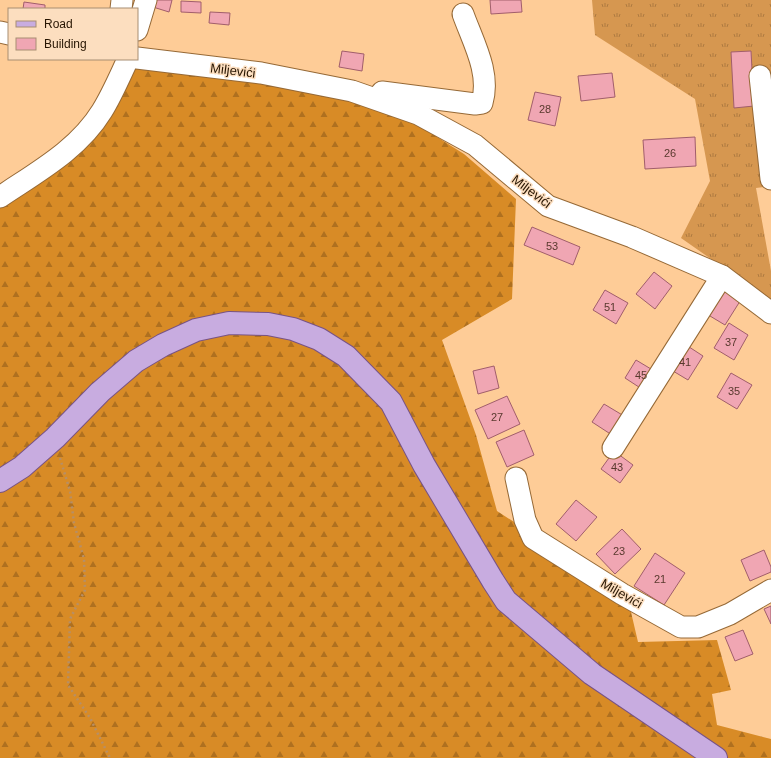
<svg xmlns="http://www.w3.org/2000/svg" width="771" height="758" font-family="Arial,sans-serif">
	<defs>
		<pattern id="grass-tufts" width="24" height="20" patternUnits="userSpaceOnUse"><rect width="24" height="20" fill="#d69750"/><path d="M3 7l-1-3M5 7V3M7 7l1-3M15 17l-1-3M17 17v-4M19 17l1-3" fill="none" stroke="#ae7a40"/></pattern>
		<pattern id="forest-firs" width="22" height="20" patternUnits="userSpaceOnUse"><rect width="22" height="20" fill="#d88b26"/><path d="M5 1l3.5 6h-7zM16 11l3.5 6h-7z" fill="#af701f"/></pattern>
	</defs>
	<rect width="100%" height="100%" fill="#fecc97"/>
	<!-- grass -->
	<path fill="url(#grass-tufts)" d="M592,0h179v186l-15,2 15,83v30l-90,-63 29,-57 -15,-82 -100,-64z"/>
	<!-- forest -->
	<path fill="url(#forest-firs)" d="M131,65l131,15 129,28 73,46 52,45 -4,100 -70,41 34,95 21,76 130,84 11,47 79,-2 14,50 -19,4 5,31 54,14v19h-771v-551l66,-48z"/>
	<!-- building -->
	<g fill="#f0a6b3" stroke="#a15e6b">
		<path d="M155,0h17l-3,12 -16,-5z"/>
		<path d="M490,0h31l1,12 -31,2z"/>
		<path d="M181,1l20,1v11l-20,-1z"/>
		<path d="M24,2l21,3v4h-22z"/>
		<path d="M210,12l20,1 -1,12 -20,-2z"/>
		<path d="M342,51l22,3 -2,17 -23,-4z"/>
		<path d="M751,51l3,55 -20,2 -3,-56z"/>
		<path d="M612,73l3,24 -34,4 -3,-25z"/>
		<path d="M535,92l26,5 -6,29 -27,-6z"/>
		<path d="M695,137l1,29 -51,3 -2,-29z"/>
		<path d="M532,227l48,20 -7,18 -49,-20z"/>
		<path d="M654,272l18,14 -17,23 -19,-15z"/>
		<path d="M721,286l21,12 -17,27 -20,-12z"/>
		<path d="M605,290l23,13 -12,21 -23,-14z"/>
		<path d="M729,323l19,12 -14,25 -20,-12z"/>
		<path d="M683,343l20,13 -15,24 -20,-12z"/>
		<path d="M636,360l20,12 -11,19 -20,-13z"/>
		<path d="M494,366l5,22 -21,6 -5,-23z"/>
		<path d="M731,373l21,12 -15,24 -20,-12z"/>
		<path d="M507,396l13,28 -32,15 -13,-29z"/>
		<path d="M604,404l20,12 -12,19 -20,-13z"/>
		<path d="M524,430l10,25 -27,12 -11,-25z"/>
		<path d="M614,451l19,14 -13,18 -19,-14z"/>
		<path d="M576,500l21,17 -21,24 -20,-17z"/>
		<path d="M622,529l19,20 -26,25 -19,-20z"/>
		<path d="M764,550l7,17v5l-21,9 -9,-21z"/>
		<path d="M655,553l30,20 -21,32 -30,-19z"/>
		<path d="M771,606v18l-7,-15z"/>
		<path d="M743,630l10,24 -18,7 -10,-24z"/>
	</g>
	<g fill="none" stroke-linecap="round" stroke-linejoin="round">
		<defs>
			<g id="minor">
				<path d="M121,9l1,-9"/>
				<path d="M137,30l9,-30"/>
				<path d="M0,32l9,2"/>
				<path d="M137,58l124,15 91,18 66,23 57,31 73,61 84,31 90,39 49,37"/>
				<path d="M760,76l11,103"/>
				<path d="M382,92l93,12 7,-1c9,-30 -9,-61 -19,-89"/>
				<path d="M0,197c37,-25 78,-47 102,-86 10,-16 18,-35 26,-52"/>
				<path d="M613,448l109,-172"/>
				<path d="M516,478l9,42 8,18 89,56 59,33h17l32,-13 41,-24"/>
			</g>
			<path id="major" d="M0,481l22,-14 33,-29 45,-46 36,-31 27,-16 33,-15 33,-7 39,1 25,5 26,10 27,17 45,46 33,63 69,116 13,20 86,73 124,84"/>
		</defs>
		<!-- minor casing -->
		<use href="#minor" stroke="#966936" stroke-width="23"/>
		<!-- major casing -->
		<use href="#major" stroke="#785385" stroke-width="24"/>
		<!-- path -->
		<path stroke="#b78f66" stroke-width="2.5" stroke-dasharray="2 3" stroke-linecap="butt" d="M60,458l10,33 4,32 10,36 1,31 -15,29 -2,66 22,33 20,40"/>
		<!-- minor -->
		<use href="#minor" stroke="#fff" stroke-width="21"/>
		<!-- major -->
		<use href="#major" stroke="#c8ace0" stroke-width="22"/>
	</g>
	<g text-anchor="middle" stroke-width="3" stroke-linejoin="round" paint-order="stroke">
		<!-- number labels -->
		<g font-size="11" fill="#59392e">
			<text x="545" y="113">28</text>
			<text x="670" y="157">26</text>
			<text x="552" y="250">53</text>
			<text x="610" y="311">51</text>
			<text x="731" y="346">37</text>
			<text x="685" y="366">41</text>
			<text x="641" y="379">45</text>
			<text x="734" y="395">35</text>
			<text x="497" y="421">27</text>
			<text x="617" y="471">43</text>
			<text x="619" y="555">23</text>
			<text x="660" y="583">21</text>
		</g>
		<!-- street labels -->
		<g font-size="13" fill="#271502" stroke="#fcdebf">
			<text transform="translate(233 70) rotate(7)" y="5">Miljevići</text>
			<text transform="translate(532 191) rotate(37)" y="5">Miljevići</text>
			<text transform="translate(622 593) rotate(30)" y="5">Miljevići</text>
		</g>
	</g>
	<!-- legend -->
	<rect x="8" y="8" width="130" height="52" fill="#fcdebf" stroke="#a78e73"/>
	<rect x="16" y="21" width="20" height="6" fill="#c8ace0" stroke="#a78e73"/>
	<text x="44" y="28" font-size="12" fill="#271502">Road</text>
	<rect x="16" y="38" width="20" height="12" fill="#f0a6b3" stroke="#a78e73"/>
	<text x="44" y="48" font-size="12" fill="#271502">Building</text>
</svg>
